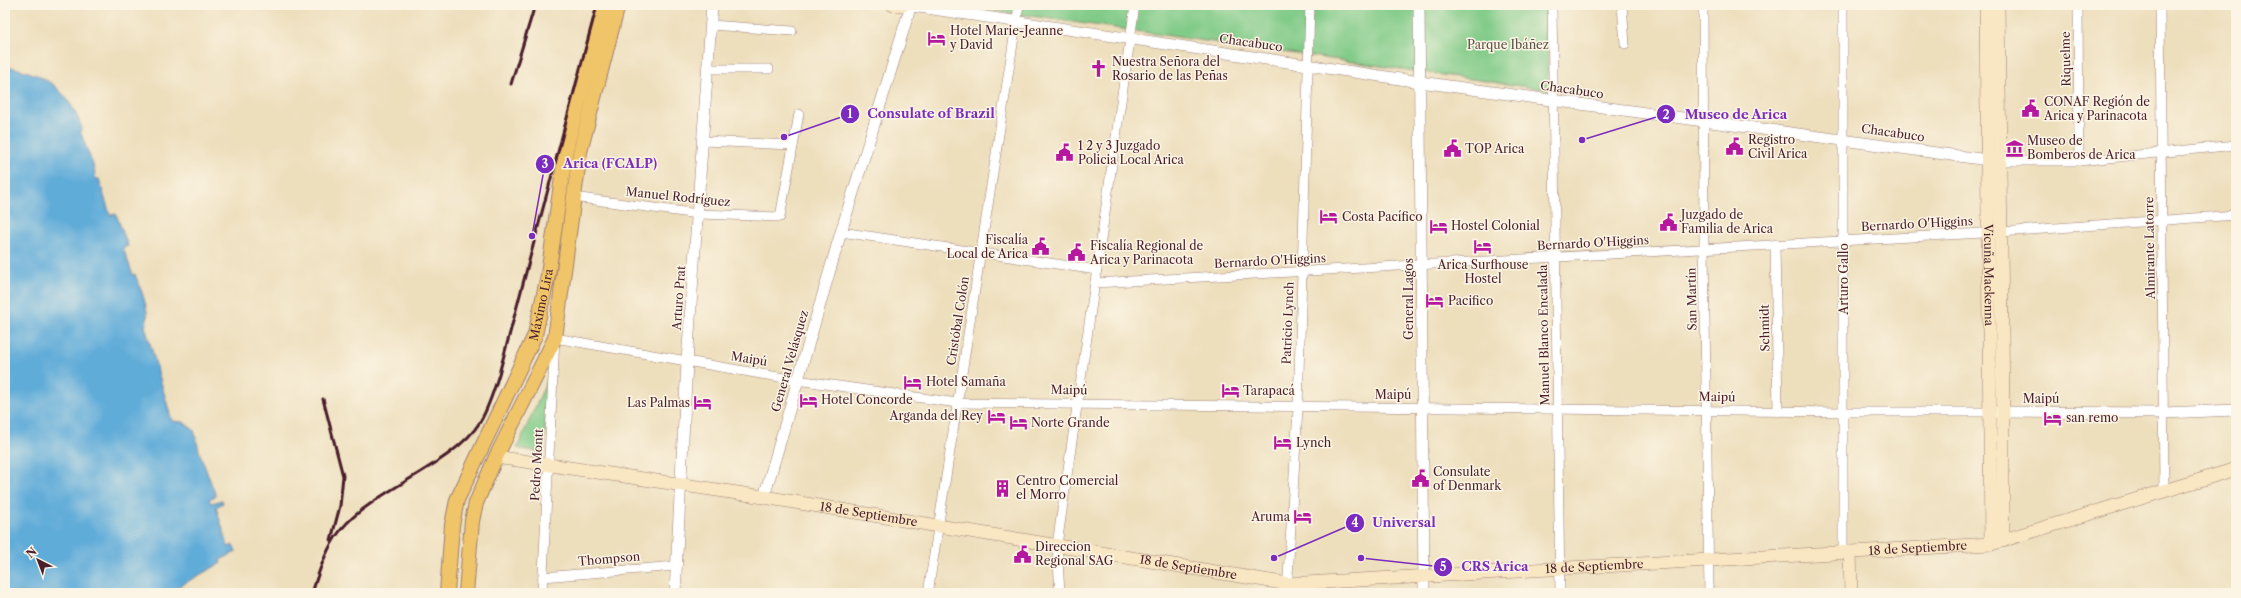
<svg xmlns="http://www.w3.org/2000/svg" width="2241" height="598" font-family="'Libre Caslon Text',serif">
	<rect width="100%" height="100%" fill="#fcf5e5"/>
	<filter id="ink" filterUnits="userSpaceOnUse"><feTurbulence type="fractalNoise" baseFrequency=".025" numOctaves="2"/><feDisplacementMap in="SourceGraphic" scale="8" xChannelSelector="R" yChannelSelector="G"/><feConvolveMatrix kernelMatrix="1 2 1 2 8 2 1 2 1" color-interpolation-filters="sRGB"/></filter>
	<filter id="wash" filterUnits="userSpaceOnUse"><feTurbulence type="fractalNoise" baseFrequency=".012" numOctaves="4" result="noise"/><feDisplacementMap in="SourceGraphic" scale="16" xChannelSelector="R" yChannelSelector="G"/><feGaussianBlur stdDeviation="0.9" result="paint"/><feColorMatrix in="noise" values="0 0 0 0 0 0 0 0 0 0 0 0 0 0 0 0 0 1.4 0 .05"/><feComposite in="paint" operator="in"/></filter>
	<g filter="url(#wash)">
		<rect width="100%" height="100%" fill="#eddebc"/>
		<!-- green -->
		<g fill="#81cb88" stroke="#66755a">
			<path d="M954,5h593l1,85z"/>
			<path d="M549,376l-6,77 -26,-5z"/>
		</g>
		<!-- water -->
		<path fill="#60acd9" stroke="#556682" d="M5,66c41,8 62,22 77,62l-2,3 13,34 3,14h3l11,36 6,-1 12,32 -5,2 10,27 2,-1c5,14 17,39 10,52l27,95 11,1 11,8 6,24 16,42 -7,3 2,4 11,-3 1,3 -7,4 12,40 5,-2 3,7 -16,8 1,3 -54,30h-162z"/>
	</g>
	<g filter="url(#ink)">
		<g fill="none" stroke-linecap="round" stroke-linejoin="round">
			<defs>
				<g id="minor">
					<path d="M1552,5l8,588"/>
					<path d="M1622,5l3,39"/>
					<path d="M1703,5l1,243 5,345"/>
					<path d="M2078,5l1,156"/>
					<path d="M2160,5l4,486"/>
					<path d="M711,25l81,6"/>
					<path d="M708,69h61"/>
					<path d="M704,141l89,4"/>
					<path d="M2000,161h79l157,-16"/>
					<path d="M573,197l125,17 82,3 19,-103"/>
					<path d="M841,232l256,38"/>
					<path d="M1775,244l3,167"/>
					<path d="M1095,283l906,-51 235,-17"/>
					<path d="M1843,552v-547"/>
					<path d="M543,577l133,-11"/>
					<path d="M542,593l13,-255 235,41 167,24 887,9h147"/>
					<path d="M928,593l91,-588"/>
					<path d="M1060,593l-3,-48 78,-540"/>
					<path d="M1287,593l11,-185 12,-403"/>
				</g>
				<g id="tertiary">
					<path d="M906,5l514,77 575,79"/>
					<path d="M1419,5l5,588"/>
					<path d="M1995,412l169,1 72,-3"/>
					<path d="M764,497l77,-265 70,-227"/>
					<path d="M675,593l12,-231 25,-357"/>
				</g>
				<g id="secondary">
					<path d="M893,5h10"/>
					<path id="s1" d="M1986,5l5,539"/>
					<path d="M1998,5l5,407v129"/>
					<path id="s2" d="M496,457l268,40 524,87 703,-40 245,-75"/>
					<path d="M1850,552l1,41"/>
				</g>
				<g id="primary">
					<path id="s3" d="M447,593l5,-68 5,-25 78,-165 13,-60 18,-126 39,-144"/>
					<path d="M466,593l6,-72 4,-18 20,-46 59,-119 25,-186 38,-147"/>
				</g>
			</defs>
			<!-- minor casing -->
			<use href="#minor" stroke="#9c7e74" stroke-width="10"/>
			<!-- tertiary casing -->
			<use href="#tertiary" stroke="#9c7e74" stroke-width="12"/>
			<!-- secondary casing -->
			<use href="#secondary" stroke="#9c7e74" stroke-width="14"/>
			<!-- primary casing -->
			<use href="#primary" stroke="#9c7e74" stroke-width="16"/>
			<!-- minor -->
			<use href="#minor" stroke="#fff" stroke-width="9"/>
			<!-- tertiary -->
			<use href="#tertiary" stroke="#fff" stroke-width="11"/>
			<!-- secondary -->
			<use href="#secondary" stroke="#f9e7c3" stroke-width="13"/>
			<!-- primary -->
			<use href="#primary" stroke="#f0c469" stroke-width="14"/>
			<!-- rail -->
			<g stroke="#4a1f2b" stroke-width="3">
				<path d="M511,84l24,-79"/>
				<path d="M323,399l20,77 -3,30 -9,34"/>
				<path d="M312,593c8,-25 16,-51 35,-70 35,-36 109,-61 133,-101 9,-15 14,-32 19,-48l98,-369"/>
			</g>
		</g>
	</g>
	<!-- icons -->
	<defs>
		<symbol id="hotel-bare" viewBox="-9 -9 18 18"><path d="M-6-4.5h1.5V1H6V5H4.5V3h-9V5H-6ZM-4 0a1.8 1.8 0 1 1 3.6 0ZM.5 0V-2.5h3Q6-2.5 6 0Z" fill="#b5179e" stroke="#fcf5e5" stroke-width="2.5" paint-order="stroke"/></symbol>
		<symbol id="church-bare" viewBox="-9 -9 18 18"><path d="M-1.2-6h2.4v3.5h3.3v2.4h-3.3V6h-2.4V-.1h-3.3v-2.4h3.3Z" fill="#b5179e" stroke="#fcf5e5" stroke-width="2.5" paint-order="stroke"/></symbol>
		<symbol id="civic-bare" viewBox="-9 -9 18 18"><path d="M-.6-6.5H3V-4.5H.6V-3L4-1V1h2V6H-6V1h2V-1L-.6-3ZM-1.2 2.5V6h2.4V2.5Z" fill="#b5179e" stroke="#fcf5e5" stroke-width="2.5" paint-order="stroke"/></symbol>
		<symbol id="museum-bare" viewBox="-9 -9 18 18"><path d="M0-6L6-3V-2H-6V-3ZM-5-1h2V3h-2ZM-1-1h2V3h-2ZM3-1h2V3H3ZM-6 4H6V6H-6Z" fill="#b5179e" stroke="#fcf5e5" stroke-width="2.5" paint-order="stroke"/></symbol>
		<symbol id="building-bare" viewBox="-9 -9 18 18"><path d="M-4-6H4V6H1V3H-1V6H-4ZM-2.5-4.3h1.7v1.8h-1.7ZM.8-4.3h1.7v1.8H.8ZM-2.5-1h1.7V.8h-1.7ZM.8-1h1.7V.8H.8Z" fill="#b5179e" stroke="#fcf5e5" stroke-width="2.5" paint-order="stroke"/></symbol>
	</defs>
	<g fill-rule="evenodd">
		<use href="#hotel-bare" x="924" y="26" width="25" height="25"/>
		<use href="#church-bare" x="1086" y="56" width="25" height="25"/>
		<use href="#civic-bare" x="2018" y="96" width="25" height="25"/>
		<use href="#civic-bare" x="1722" y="134" width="25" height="25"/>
		<use href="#museum-bare" x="2002" y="136" width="25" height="25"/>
		<use href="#civic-bare" x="1440" y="136" width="25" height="25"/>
		<use href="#civic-bare" x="1052" y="140" width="25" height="25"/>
		<use href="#hotel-bare" x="1316" y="204" width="25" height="25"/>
		<use href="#civic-bare" x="1656" y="210" width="25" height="25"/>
		<use href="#hotel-bare" x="1426" y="214" width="25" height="25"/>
		<use href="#hotel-bare" x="1470" y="234" width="25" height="25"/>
		<use href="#civic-bare" x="1028" y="234" width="25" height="25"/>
		<use href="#civic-bare" x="1064" y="240" width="25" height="25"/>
		<use href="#hotel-bare" x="1422" y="288" width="25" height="25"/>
		<use href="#hotel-bare" x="900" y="370" width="25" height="25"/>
		<use href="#hotel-bare" x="1218" y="378" width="25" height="25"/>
		<use href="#hotel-bare" x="796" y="388" width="25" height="25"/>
		<use href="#hotel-bare" x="690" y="390" width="25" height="25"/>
		<use href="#hotel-bare" x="984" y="404" width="25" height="25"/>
		<use href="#hotel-bare" x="2040" y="406" width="25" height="25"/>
		<use href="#hotel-bare" x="1006" y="410" width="25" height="25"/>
		<use href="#hotel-bare" x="1270" y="430" width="25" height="25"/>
		<use href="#civic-bare" x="1408" y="466" width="25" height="25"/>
		<use href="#building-bare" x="990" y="476" width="25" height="25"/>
		<use href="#hotel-bare" x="1290" y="504" width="25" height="25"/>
		<use href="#civic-bare" x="1010" y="542" width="25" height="25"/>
	</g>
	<g text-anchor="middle" stroke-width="3" stroke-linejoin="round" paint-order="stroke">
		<!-- poi labels -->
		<g font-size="12" fill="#4a1f2b" stroke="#fcf5e5" text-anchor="start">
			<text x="950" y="35">Hotel Marie-Jeanne<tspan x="950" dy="14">y David</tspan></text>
			<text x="1112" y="66">Nuestra Señora del<tspan x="1112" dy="14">Rosario de las Peñas</tspan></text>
			<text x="2044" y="106">CONAF Región de<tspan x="2044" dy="14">Arica y Parinacota</tspan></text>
			<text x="1748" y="144">Registro<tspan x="1748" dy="14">Civil Arica</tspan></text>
			<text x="2027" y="145">Museo de<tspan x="2027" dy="14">Bomberos de Arica</tspan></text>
			<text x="1078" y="150">1 2 y 3 Juzgado<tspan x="1078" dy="14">Policia Local Arica</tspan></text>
			<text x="1465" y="153">TOP Arica</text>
			<text x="1681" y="219">Juzgado de<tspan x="1681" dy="14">Familia de Arica</tspan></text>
			<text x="1342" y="221">Costa Pacífico</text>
			<text x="1451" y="230">Hostel Colonial</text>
			<text x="1028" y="244" text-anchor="end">Fiscalía<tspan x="1028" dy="14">Local de Arica</tspan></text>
			<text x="1090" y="250">Fiscalía Regional de<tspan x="1090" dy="14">Arica y Parinacota</tspan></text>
			<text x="1483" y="269" text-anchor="middle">Arica Surfhouse<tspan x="1483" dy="14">Hostel</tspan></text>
			<text x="1448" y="305">Pacifico</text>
			<text x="926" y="386">Hotel Samaña</text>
			<text x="1243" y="395">Tarapacá</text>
			<text x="821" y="404">Hotel Concorde</text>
			<text x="690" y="407" text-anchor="end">Las Palmas</text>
			<text x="983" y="420" text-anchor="end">Arganda del Rey</text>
			<text x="2066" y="422">san remo</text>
			<text x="1031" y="427">Norte Grande</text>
			<text x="1296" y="447">Lynch</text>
			<text x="1433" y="476">Consulate<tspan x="1433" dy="14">of Denmark</tspan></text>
			<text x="1016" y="485">Centro Comercial<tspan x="1016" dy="14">el Morro</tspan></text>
			<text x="1290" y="521" text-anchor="end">Aruma</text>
			<text x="1035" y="551">Direccion<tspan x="1035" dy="14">Regional SAG</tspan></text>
		</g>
		<!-- street labels -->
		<g font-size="12" fill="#4a1f2b" stroke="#fcf5e5">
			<text transform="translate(1251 43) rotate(8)" y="4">Chacabuco</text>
			<text transform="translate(2066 59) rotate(-91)" y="4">Riquelme</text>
			<text transform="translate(1572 90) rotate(8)" y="4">Chacabuco</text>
			<text transform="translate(1893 133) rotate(8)" y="4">Chacabuco</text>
			<text transform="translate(678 197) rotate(6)" y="4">Manuel Rodríguez</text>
			<text transform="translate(1917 224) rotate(-3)" y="4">Bernardo O'Higgins</text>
			<text transform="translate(1593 243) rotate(-3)" y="4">Bernardo O'Higgins</text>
			<text transform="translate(2150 248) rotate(-91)" y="4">Almirante Latorre</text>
			<text transform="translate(1270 261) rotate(-3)" y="4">Bernardo O'Higgins</text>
			<text dy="4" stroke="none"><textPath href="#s1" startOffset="270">Vicuña Mackenna</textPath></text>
			<text transform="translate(1844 279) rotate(-90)" y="4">Arturo Gallo</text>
			<text transform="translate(679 298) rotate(-86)" y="4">Arturo Prat</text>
			<text transform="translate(1409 299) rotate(-90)" y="4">General Lagos</text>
			<text transform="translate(1692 299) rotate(-91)" y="4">San Martín</text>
			<text dy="4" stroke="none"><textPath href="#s3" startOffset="307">Máximo Lira</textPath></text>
			<text transform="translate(958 321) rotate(-81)" y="4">Cristóbal Colón</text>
			<text transform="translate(1288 323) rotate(-88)" y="4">Patricio Lynch</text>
			<text transform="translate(1765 328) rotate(-91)" y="4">Schmidt</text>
			<text transform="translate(1544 335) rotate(-91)" y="4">Manuel Blanco Encalada</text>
			<text transform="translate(749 359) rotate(9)" y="4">Maipú</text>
			<text transform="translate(790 361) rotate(-74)" y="4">General Velásquez</text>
			<text transform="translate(1069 390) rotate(1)" y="4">Maipú</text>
			<text x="1393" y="399">Maipú</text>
			<text transform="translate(1717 397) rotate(1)" y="4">Maipú</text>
			<text x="2041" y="403">Maipú</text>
			<text transform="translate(537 465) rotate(-87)" y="4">Pedro Montt</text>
			<text dy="4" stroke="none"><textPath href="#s2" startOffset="377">18 de Septiembre</textPath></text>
			<text dy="4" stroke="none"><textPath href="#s2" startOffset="1433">18 de Septiembre</textPath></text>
			<text transform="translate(609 559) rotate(-5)" y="4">Thompson</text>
			<text dy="4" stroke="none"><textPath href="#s2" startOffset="1109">18 de Septiembre</textPath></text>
			<text dy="4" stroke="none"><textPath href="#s2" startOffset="701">18 de Septiembre</textPath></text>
		</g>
		<!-- park labels -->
		<g font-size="12" fill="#5a5347" stroke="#fcf5e5">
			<text x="1508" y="49">Parque Ibáñez</text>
		</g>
	</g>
	<!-- callouts -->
	<path fill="none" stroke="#7b2cbf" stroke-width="1.5" d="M784 137L850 114M1582 140L1666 114M532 236L545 164M1274 558L1355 523M1361 558L1443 567"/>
	<g fill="#7b2cbf" stroke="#fcf5e5" stroke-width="1.5">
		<circle cx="784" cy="137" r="4"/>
		<circle cx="1582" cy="140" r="4"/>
		<circle cx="532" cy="236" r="4"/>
		<circle cx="1274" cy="558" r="4"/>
		<circle cx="1361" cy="558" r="4"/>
		<circle cx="850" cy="114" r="10"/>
		<circle cx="1666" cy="114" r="10"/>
		<circle cx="545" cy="164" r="10"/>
		<circle cx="1355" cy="523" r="10"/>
		<circle cx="1443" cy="567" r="10"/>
	</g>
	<g font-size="12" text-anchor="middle" font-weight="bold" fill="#fff">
		<text x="850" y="118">1</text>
		<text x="1666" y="119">2</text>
		<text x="545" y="168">3</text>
		<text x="1355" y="527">4</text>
		<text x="1443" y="571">5</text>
	</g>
	<g font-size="13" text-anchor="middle" font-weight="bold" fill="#7b2cbf" stroke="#fcf5e5" stroke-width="3" stroke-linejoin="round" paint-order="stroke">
		<text x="931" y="118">Consulate of Brazil</text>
		<text x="1736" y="119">Museo de Arica</text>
		<text x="610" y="168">Arica (FCALP)</text>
		<text x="1404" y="527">Universal</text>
		<text x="1495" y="571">CRS Arica</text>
	</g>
	<!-- margin -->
	<rect width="2241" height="598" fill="none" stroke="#fcf5e5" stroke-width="20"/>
	<!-- north arrow -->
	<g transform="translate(38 560) rotate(318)" stroke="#fcf5e5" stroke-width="3" paint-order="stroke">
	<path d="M0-3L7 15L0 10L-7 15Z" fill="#4a1f2b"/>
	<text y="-6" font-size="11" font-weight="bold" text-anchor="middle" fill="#4a1f2b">N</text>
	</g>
</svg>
